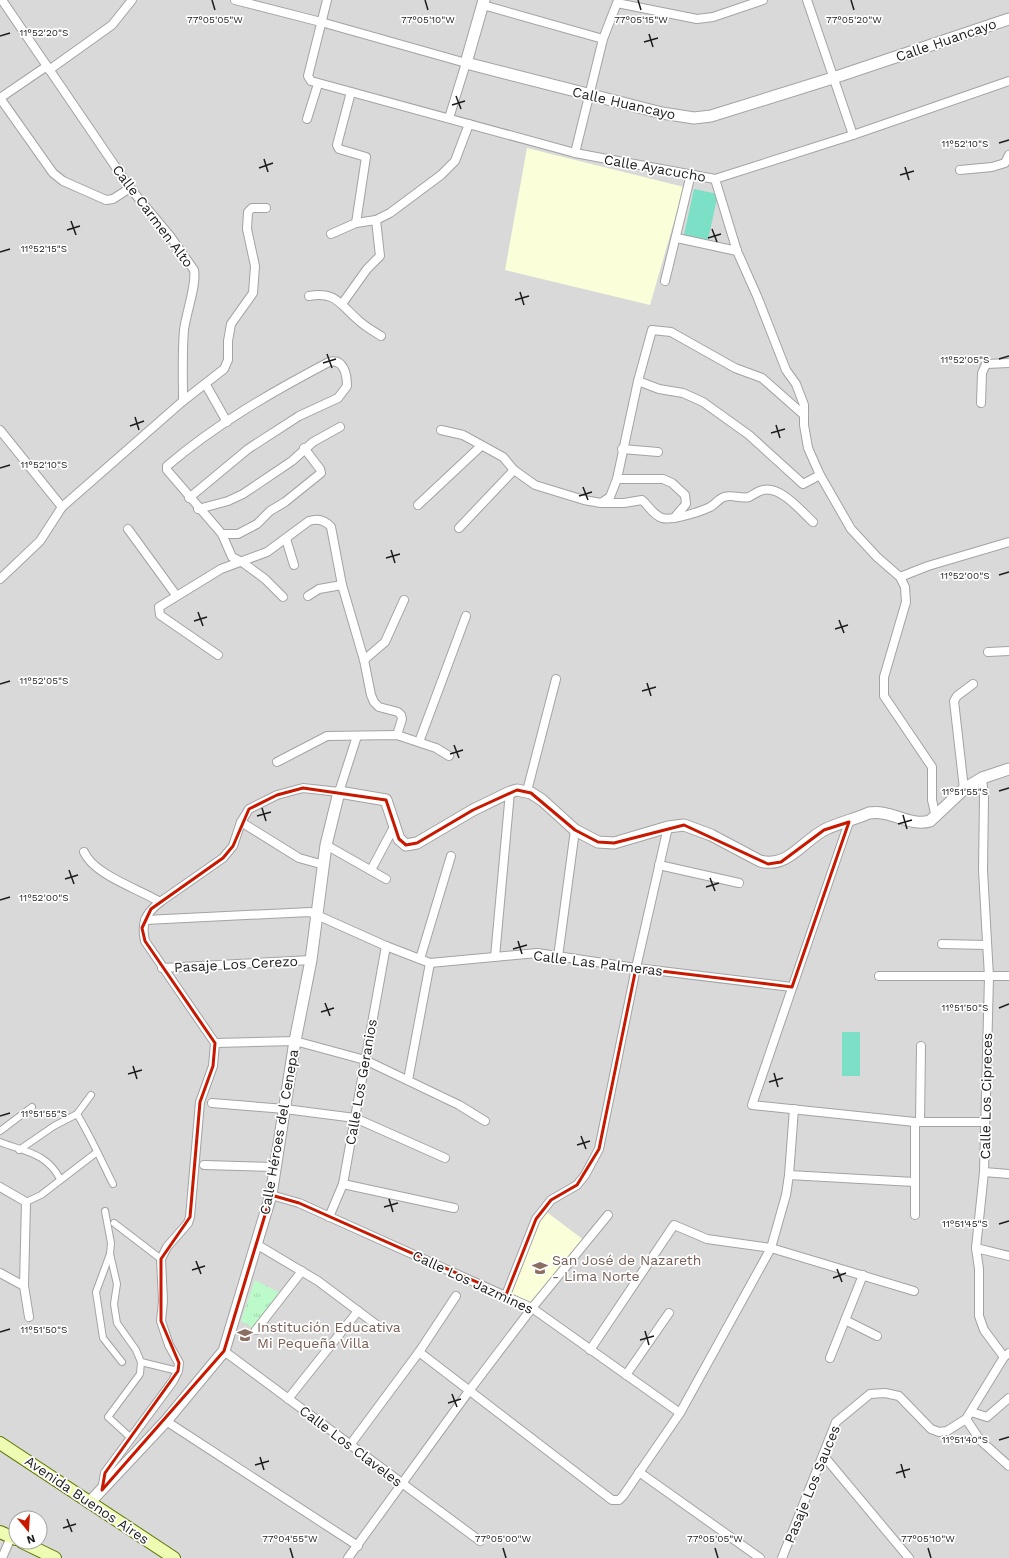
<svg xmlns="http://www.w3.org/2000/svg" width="1009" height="1558" font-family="'Work Sans',sans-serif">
	<defs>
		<pattern id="park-tufts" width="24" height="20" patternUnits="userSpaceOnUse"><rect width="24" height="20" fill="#bcfbc9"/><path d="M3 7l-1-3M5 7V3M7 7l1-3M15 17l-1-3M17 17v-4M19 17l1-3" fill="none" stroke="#a1d7ac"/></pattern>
	</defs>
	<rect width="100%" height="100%" fill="#eeebe1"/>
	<!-- residential -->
	<path fill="#dad9d9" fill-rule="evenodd" d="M0,0h1009v1558h-1009zM16,1518h24v24h-24z"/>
	<!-- education -->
	<g fill="#faffd9">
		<path d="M527,148l157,39 -34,118 -145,-35z"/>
		<path d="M544,1210l41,31 -53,67 -26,-13z"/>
	</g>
	<!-- park -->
	<path fill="url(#park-tufts)" d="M255,1280l29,15 -28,35 -15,-9z"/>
	<!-- pitch -->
	<g fill="#7ce0c6">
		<path d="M694,189l24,5 -10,46 -24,-5z"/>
		<rect x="842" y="1032" width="18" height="44"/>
	</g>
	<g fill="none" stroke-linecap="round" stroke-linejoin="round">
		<defs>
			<g id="pedestrian">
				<path d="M77,1114c14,23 24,46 36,70"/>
				<path d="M0,1131l32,-24"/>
				<path d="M0,1142c25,10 47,11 60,37"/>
				<path d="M19,1150l35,-24 23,-12 14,-19"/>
				<path d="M26,1202l15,-7 56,-43"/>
				<path d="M105,1211l6,32 -1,11 -14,38 7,46 19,24"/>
				<path d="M114,1223l47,36"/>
				<path d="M110,1254l7,30 -3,20 3,19 19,27 5,12 -1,12 -32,43 23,21"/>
				<path d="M141,1362l37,9"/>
			</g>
			<g id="minor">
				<path d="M235,0l86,22 145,41 -17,55"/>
				<path d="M327,0l-19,76 3,5 264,72 140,26 138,-44 156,-54"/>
				<path d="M807,0l46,135"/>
				<path d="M483,5l120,34"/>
				<path d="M49,70l63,-45 20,-25"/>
				<path d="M351,92l-14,53 2,4 27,8 -10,66"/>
				<path d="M0,98l53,75 10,8 43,19 7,-1 17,-11"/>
				<path d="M0,98l47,-32"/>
				<path d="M307,119l11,-35"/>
				<path d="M575,153l28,-114 14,-36 80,16 16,-2 50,-17"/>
				<path d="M960,170l32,-3 13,-4 4,-8"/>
				<path d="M715,179l22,72 20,45 29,74 10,14 8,21v20l4,23 12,27 31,54 26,28 23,20 5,10 1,15 -22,75v19l48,71v33l4,17"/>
				<path d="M331,234l25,-11 20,-3 14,-7 51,-38 14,-14 14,-37"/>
				<path d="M677,238l60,13"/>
				<path d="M665,281l26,-107"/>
				<path d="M309,296c26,-5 31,8 48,23 7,7 16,12 24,17"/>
				<path d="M342,304l25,-35 13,-13 -4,-36"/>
				<path d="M638,381l21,8 24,4 20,9 46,33 54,49 17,-9"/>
				<path d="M206,385l21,37"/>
				<path d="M183,401l41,-32 4,-9v-19l3,-17 22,-31 2,-27 -8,-37 1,-17 4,-4h14"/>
				<path d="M981,403l1,-30 4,-9 23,-1"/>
				<path d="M0,430l62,77"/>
				<path d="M441,430l22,5 40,22 11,13 21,15 49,15 17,3 9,-6 7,-18 21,-98 14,-51 19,2 64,36 27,10 42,37"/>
				<path d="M622,449l36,3"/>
				<path d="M617,479h46l9,4 13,12 1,9 -12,14"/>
				<path d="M189,498l59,-49 51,-33 39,-18 9,-12c0,-11 -3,-28 -18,-24 -57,30 -113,62 -162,104v4l55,64 10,23 10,5 23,17 18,18"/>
				<path d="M602,503h22l18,-3c7,6 11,15 20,18 9,3 38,-6 48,-11 5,-2 8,-8 14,-10 8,-3 16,2 25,0 4,-2 9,-6 14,-7 18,-4 38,21 50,32"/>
				<path d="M418,505l63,-59"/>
				<path d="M198,509l30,-8 15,-7 49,-33 21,-19 27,-15"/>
				<path d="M459,528l55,-58"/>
				<path d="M128,529l48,66"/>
				<path d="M222,534h16l19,-10 13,-13 15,-9 36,-29 -1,-4 -16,-21"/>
				<path d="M286,539l8,26"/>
				<path d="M900,577l28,-11 81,-24"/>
				<path d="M0,579l40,-38 22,-34 121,-106c0,-23 -1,-47 1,-71 2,-17 13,-46 10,-60l-24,-34 -40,-48 -128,-188"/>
				<path d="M308,596l11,-7 23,-4"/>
				<path d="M988,652l21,-1"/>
				<path d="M218,655l-58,-40 -1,-8 62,-38 46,-17 42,-31c9,-3 16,-1 22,6l11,58 22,75 7,35 3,7 5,5 19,5 3,3 1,4 -5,16"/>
				<path d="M364,660l21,-18 19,-42"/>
				<path d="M419,742l47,-126"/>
				<path d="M277,762l50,-26 70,-1 39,13 13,8"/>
				<path d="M982,778l2,19 -1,73 6,107 -5,195 -8,76 3,21v47l5,14 20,27"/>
				<path d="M964,789l-10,-88 3,-5 16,-12"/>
				<path d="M527,791l29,-112"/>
				<path d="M241,822l58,36 25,7"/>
				<path d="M849,822l-97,283 163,17h69"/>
				<path d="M326,845l60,34"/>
				<path d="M84,852c10,23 55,37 76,50"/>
				<path d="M659,865l80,18"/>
				<path d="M371,870l23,-43"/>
				<path d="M145,920l165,-8 76,34 44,17 107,-10 99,15 156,19"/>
				<path d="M942,944l45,1"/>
				<path d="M495,957l15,-165"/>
				<path d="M558,957l17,-127"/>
				<path d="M420,959l31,-103"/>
				<path d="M162,968l149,-8"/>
				<path d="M879,976h130"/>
				<path d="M215,1043l80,-2 70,19 94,45 26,16"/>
				<path d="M408,1080l22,-117"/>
				<path d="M212,1103l73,6 70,9 90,40"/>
				<path d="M920,1122l1,-76"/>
				<path d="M204,1165l72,2"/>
				<path d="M984,1172l25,2"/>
				<path d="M789,1175l125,7"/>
				<path d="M343,1184l111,24"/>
				<path d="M0,1187l26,15 -2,84 5,31"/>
				<path d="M271,1195l28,8 233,105 148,105"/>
				<path d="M915,1215v-93"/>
				<path d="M329,1217l14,-33 43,-238"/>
				<path d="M256,1244l62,37 64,48"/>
				<path d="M976,1248l33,8"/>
				<path d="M0,1273l24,13"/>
				<path d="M506,1295l30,-76 15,-19 26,-15 8,-10 14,-26 37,-181 32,-141"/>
				<path d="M845,1320l32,16"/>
				<path d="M256,1330l46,-59"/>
				<path d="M590,1350l84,-125 33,14 64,9 143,43"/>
				<path d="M224,1351l256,190"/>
				<path d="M419,1352l193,148h7l4,-4 57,-83 91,-165 15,-53 3,-20 5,-66"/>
				<path d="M830,1358l33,-83"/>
				<path d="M626,1375l43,-62"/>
				<path d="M288,1399l70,-88"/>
				<path d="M971,1412l16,5 22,-19"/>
				<path d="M966,1419l14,21 29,26"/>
				<path d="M166,1421l192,125"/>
				<path d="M350,1445l69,-93 37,-56"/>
				<path d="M823,1455l86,103"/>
				<path d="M639,1472l121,86"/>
				<path d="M102,1490l3,-17 68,-92 5,-10 1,-8 -10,-18 -8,-24 2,-20 -2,-42 6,-12 21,-24 2,-6 10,-115 13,-36 2,-23 -70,-102c-4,-18 0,-27 15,-39l63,-44 10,-12 8,-24 8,-13 28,-14 26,-7 36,4 18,-56"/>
				<path d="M2,1558l9,-21"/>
				<path d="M348,1558l121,-167 63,-83 76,-93"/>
				<path d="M782,1558l54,-136 34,-28 15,-1 14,3 32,33 8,3 8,-1 19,-12 38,-62 5,-4"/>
			</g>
			<g id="tertiary">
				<path d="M484,0l-18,63 196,50 32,5 17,-2 122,-38 176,-59"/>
				<path d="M89,1503l77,-82 58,-70 47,-156 24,-154 16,-81 15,-115 13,-53 47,8 13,39 7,6 11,-2 56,-33 37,-18 7,-2 14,3 11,7 33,30 23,12 16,1 54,-16 16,-2 27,10 49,26c28,8 43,-21 66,-32 13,-6 29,-10 43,-16 21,-4 41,14 61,8l34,-32 18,-11 27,-9"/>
			</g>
			<g id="secondary">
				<path d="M0,1443l174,115"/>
				<path d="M0,1532l16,7"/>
				<path d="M22,1542l33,16"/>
			</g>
		</defs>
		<!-- pedestrian casing -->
		<use href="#pedestrian" stroke="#a3a3a3" stroke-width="8"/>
		<!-- minor casing -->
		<use href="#minor" stroke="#a3a3a3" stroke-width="10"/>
		<!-- tertiary casing -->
		<use href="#tertiary" stroke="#a3a3a3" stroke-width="13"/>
		<!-- secondary casing -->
		<use href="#secondary" stroke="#5a7502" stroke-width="14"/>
		<!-- pedestrian -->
		<use href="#pedestrian" stroke="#fff" stroke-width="6"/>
		<!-- minor -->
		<use href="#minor" stroke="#fff" stroke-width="8"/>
		<!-- tertiary -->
		<use href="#tertiary" stroke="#fff" stroke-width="11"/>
		<!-- secondary -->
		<use href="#secondary" stroke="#eefbb2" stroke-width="12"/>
	</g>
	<!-- marked area -->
	<path fill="none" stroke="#c81900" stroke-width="3" stroke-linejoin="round" d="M303,788l83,12 13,39 7,6 11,-2 56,-33 44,-20 14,3 44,37 23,12 16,1 70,-18 84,39 13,-2 43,-32 25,-8 -57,165 -156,-19 -37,181 -22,36 -26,15 -15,19 -30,76 -207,-92 -28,-8 -47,156 -122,139 3,-17 73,-102 1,-8 -18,-42v-62l29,-42 10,-115 13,-36 2,-23 -70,-102 -3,-13 9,-19 72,-51 10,-12 16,-37 28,-14z"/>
	<!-- ticks -->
	<path fill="none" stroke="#1c1c1c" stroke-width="1.5" d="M212,0l3,10M425,0l3,10M638,0l3,10M851,0l3,10M649,34l4,13M0,36l10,-3M644,42l14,-4M456,96l5,13M452,105l13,-4M999,143l10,-3M264,159l4,13M905,167l4,13M259,168l14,-5M900,175l14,-4M71,221l5,14M712,229l5,13M67,230l13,-4M708,238l13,-4M0,252l10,-3M520,292l4,13M515,300l14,-4M327,354l5,14M999,359l10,-3M323,363l13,-4M135,417l4,13M776,425l4,13M130,426l14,-5M771,433l14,-4M0,468l10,-3M583,487l5,13M579,496l13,-4M391,550l4,13M386,558l14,-4M999,575l10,-3M198,612l5,14M839,620l5,13M194,621l13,-4M835,629l13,-4M647,683l4,13M0,684l10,-3M642,691l14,-4M454,745l5,13M450,754l13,-4M999,791l10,-3M262,808l4,13M903,815l4,14M257,816l14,-4M898,824l14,-4M69,870l5,14M710,878l5,13M65,879l13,-4M706,887l13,-4M0,900l10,-3M518,941l4,13M513,949l14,-4M325,1003l5,13M999,1008l10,-4M321,1012l13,-4M133,1066l4,13M774,1073l4,14M128,1074l14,-4M769,1082l14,-4M0,1116l10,-3M581,1136l5,13M577,1145l13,-4M389,1199l4,13M384,1207l14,-4M999,1224l10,-3M196,1261l5,13M837,1269l5,13M192,1270l13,-4M833,1278l13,-5M645,1331l4,14M0,1332l10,-3M640,1340l14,-4M452,1394l5,13M448,1403l13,-4M999,1440l10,-3M260,1457l4,13M901,1464l4,14M255,1465l14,-4M896,1473l14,-4M67,1519l5,13M63,1528l13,-4M290,1548l3,10M503,1548l3,10M715,1548l3,10M928,1548l3,10"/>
	<!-- icons -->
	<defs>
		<symbol id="school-bare" viewBox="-9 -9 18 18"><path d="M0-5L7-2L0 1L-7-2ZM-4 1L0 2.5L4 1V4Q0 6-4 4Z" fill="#8d6e63" stroke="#fff" stroke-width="2.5" paint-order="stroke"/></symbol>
	</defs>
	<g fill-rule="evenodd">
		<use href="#school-bare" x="529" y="1257" width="22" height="22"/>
		<use href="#school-bare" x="234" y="1324" width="22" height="22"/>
	</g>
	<g text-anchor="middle" stroke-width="3.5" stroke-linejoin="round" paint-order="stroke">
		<!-- street labels -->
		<g font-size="14" fill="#1c1c1c" stroke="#fff">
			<text transform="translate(946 40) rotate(-19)" y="5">Calle Huancayo</text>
			<text transform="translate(624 103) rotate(13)" y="5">Calle Huancayo</text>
			<text transform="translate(655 168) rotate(10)" y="5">Calle Ayacucho</text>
			<text transform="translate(153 216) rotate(53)" y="5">Calle Carmen Alto</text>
			<text transform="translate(598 963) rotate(7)" y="5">Calle Las Palmeras</text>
			<text transform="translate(236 964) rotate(-3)" y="5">Pasaje Los Cerezo</text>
			<text transform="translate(361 1082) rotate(-80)" y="5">Calle Los Geranios</text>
			<text transform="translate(986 1096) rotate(-89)" y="5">Calle Los Cipreces</text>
			<text transform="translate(279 1132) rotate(-80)" y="5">Calle Héroes del Cenepa</text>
			<text transform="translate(473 1282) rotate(25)" y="5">Calle Los Jazmines</text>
			<text transform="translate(351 1446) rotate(37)" y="5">Calle Los Claveles</text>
			<text transform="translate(812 1484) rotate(-68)" y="5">Pasaje Los Sauces</text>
			<text transform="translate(87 1500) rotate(34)" y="5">Avenida Buenos Aires</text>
		</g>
		<!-- education labels -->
		<g font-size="14" fill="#785e54" stroke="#fff" text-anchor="start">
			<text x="552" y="1265">San José de Nazareth<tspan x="552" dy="16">- Lima Norte</tspan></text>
			<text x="257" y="1332">Institución Educativa<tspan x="257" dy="16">Mi Pequeña Villa</tspan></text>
		</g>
	</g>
	<g font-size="10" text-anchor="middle" fill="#1c1c1c" stroke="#fff" stroke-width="3.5" stroke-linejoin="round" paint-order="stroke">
		<text x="215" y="23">77°05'05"W</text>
		<text x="428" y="23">77°05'10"W</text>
		<text x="641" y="23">77°05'15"W</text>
		<text x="854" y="23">77°05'20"W</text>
		<text x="44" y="36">11°52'20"S</text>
		<text x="965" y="147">11°52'10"S</text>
		<text x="44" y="252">11°52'15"S</text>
		<text x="965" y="363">11°52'05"S</text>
		<text x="44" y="468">11°52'10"S</text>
		<text x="965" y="579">11°52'00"S</text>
		<text x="44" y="684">11°52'05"S</text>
		<text x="965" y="795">11°51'55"S</text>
		<text x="44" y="901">11°52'00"S</text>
		<text x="965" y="1011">11°51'50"S</text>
		<text x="44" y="1117">11°51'55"S</text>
		<text x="965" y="1227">11°51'45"S</text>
		<text x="44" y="1333">11°51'50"S</text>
		<text x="965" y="1443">11°51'40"S</text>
		<text x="290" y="1542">77°04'55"W</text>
		<text x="503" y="1542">77°05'00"W</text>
		<text x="715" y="1542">77°05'05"W</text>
		<text x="928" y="1542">77°05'10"W</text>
	</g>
	<!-- north arrow -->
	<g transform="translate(28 1530) rotate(162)"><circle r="19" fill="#ffffff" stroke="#a4a4a4"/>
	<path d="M0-3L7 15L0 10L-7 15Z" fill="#c81900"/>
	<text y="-6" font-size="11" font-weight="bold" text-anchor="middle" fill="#1c1c1c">N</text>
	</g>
</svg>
